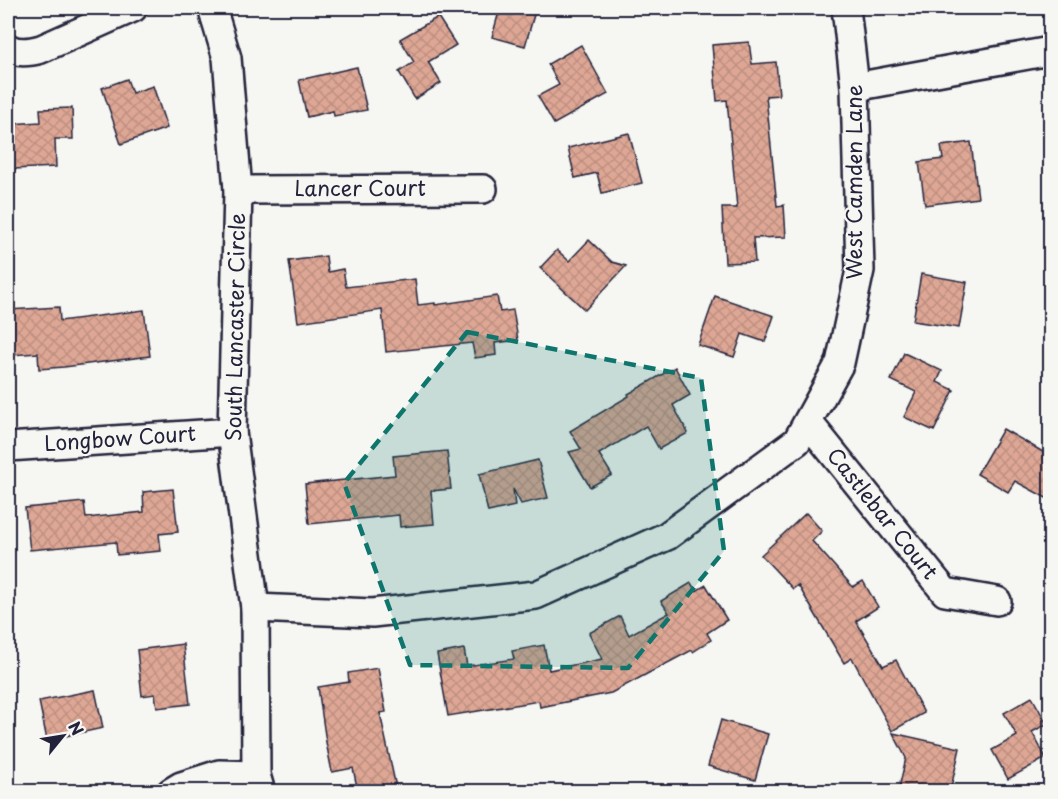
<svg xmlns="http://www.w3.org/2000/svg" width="1058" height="799" font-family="'Playpen Sans',sans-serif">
	<defs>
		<pattern id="building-cross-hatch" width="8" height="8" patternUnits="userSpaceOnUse" patternTransform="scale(1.5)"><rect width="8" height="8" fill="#dea795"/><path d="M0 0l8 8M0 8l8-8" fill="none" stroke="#be8f81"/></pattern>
	</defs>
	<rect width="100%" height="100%" fill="#f6f6f2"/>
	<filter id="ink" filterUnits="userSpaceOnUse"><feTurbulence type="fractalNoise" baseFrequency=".0167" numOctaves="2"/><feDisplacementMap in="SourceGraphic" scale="12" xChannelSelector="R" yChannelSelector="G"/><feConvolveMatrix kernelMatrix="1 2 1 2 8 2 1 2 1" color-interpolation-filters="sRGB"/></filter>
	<g filter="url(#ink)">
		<!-- building -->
		<g fill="url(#building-cross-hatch)" stroke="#22223b" stroke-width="1.5">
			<path d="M500,8h36l-11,38 -33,-9z"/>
			<path d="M438,17l18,28 -28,17 13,21 -26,16 -16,-27 15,-10 -14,-23z"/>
			<path d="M749,42l3,22 24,-2 3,33 -13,1 11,110 7,-1 2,32 -33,1 2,24 -30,1 -3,-55h15l-10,-108 -10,1 -5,-56z"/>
			<path d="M581,45l27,49 -54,30 -16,-28 21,-11 -11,-21z"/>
			<path d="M357,67l10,43 -33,6 -1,-5 -26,6 -8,-37z"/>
			<path d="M127,79l5,14 21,-7 14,42 -46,16 -19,-56z"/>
			<path d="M72,108l1,31h-18l1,28 -43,2 -3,-45 31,-2 -1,-13z"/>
			<path d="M629,133l13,50 -40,10 -5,-20 -22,5 -7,-30z"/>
			<path d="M971,142l7,56 -53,7 -6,-43 24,-3 -2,-13z"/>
			<path d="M589,240l23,22 14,4 -41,44 -45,-42 17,-18 12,11z"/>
			<path d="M326,256l2,16 15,-3 3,18 69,-8 3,26 17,-2v2l62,-9 3,16 13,-2 5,30 -23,3 1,12 -21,3 -3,-15 -86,9 -4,-42 -84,12 -9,-61z"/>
			<path d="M921,274l46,8 -8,46 -46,-7z"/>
			<path d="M715,296l59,20 -9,26 -23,-8 -8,23 -36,-12z"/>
			<path d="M59,307l1,14 84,-11 6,46 -86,11 -25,2 -1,-16 -27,2 -3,-45z"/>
			<path d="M904,353l38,18 -5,11 17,8 -20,41 -30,-14 12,-25 -25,-12z"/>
			<path d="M675,367l15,28 -17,10 15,28 -29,16 -13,-23 -47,28 13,21 -22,12 -21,-35 12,-3 -11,-18 59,-35 -1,-2z"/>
			<path d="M1003,429l47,27v44l-35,-19 -7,11 -31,-18z"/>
			<path d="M447,451l4,38 -20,2 3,33 -34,3 -1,-12 -90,9 -4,-40 90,-9 -2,-19z"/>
			<path d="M538,460l10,38 -27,6 -8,-15 2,17 -27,6 -9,-38z"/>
			<path d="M173,489l5,43 -19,2 2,17 -44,4 -1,-13 -86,8 -5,-42 59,-6 2,16 58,-6 -1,-20z"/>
			<path d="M806,513l16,18 -10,10 41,46 10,-6 15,26 -22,14 27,45 13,-6 28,53 -32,18 -40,-73 -8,5 -46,-78 -5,4 -32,-34z"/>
			<path d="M691,583l5,8 10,-6 21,35 -20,13 4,7 -18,12 -1,-2 -81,43 -71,14 -1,-6 -91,15 -11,-62 27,-5 3,17 47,-7 -2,-8 32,-6 5,25 53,-11 -13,-26 31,-17 9,19 40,-22 -8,-12z"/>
			<path d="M183,644l7,60 -33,4 -2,-14 -13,2 -5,-46z"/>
			<path d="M378,668l8,44 -6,1 17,79h-39l-5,-24 -21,4 -6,-30 -8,-55 31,-5 -1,-9z"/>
			<path d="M95,690l8,38 -56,12 -8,-39z"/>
			<path d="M1032,697l15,27 -15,8 14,26 -38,21 -16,-29 25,-14 -13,-23z"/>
			<path d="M721,720l47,14 -13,46 -47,-14z"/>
			<path d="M893,733l67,15 -10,44h-52l8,-34z"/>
		</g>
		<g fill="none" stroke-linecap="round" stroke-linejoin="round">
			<defs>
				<g id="minor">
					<path d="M212,8l15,50 11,132 -6,242 23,176 1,167 5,17"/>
					<path d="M8,48c10,6 22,4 33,1l92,-41"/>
					<path d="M855,87l195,-36"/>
					<path d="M238,190l245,-1"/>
					<path d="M808,422l137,170 52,9"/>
					<path d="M8,447l224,-15"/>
					<path d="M255,608l117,5 164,-18 131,-59 130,-95 43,-78 20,-93 -5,-183 -9,-79"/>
					<path d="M171,792l10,-6 38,-12 37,1"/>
				</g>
			</defs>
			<!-- minor casing -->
			<use href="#minor" stroke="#22223b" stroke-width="32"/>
			<!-- minor -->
			<use href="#minor" stroke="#f6f6f2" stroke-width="27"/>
		</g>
	</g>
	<!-- marked area -->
	<path fill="#0f766e" fill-opacity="0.2" stroke="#0f766e" stroke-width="4.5" stroke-dasharray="12 8" stroke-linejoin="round" d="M467,332l234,46 23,173 -96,117 -218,-3 -66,-182z"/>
	<g text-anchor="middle" stroke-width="4.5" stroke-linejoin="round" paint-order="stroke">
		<!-- street labels -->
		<g font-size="21" fill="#22223b" stroke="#f6f6f2">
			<text transform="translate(855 182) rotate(-90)" y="7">West Camden Lane</text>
			<text x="360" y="196">Lancer Court</text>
			<text transform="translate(236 327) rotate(-89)" y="7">South Lancaster Circle</text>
			<text transform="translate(120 439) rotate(-4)" y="7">Longbow Court</text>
			<text transform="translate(882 514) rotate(51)" y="7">Castlebar Court</text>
		</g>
	</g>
	<!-- margin -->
	<rect width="1058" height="799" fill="none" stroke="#f6f6f2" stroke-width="30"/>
	<rect x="15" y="15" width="1028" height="769" fill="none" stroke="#22223b" stroke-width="2" filter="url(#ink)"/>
	<!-- north arrow -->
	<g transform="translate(63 736) rotate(60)" stroke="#f6f6f2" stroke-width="4.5" paint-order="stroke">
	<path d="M0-4.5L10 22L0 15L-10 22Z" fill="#22223b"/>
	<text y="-9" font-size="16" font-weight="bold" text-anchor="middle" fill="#22223b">N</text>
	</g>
</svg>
